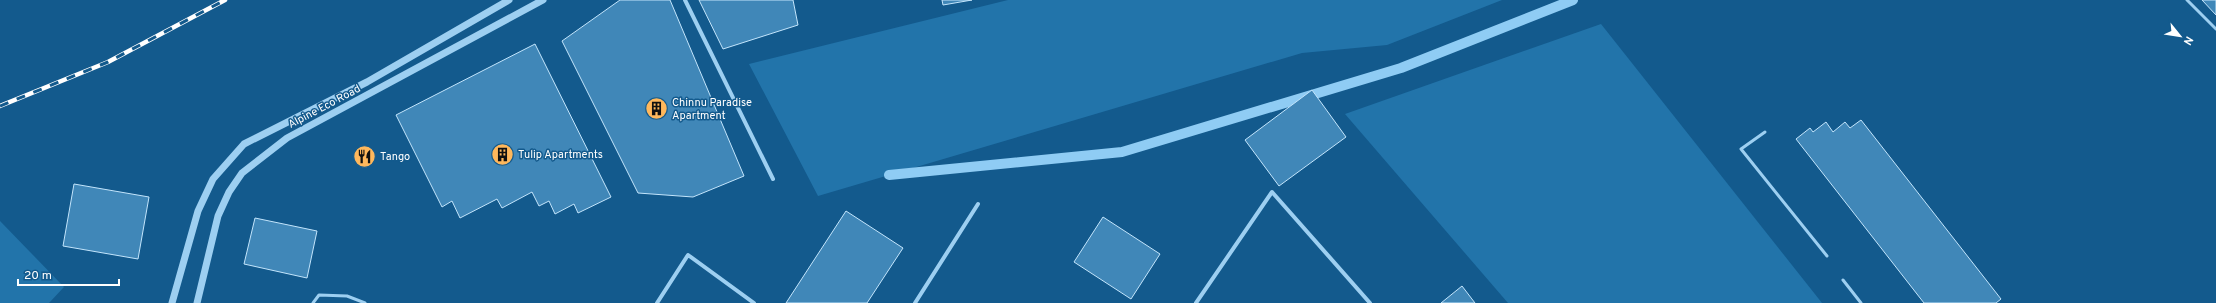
<svg xmlns="http://www.w3.org/2000/svg" width="2216" height="303" font-family="Overpass,sans-serif">
	<rect width="100%" height="100%" fill="#135a8d"/>
	<!-- green -->
	<g fill="#2274aa">
		<path d="M1008,0h494l-115,45 -85,8 -484,143 -69,-132z"/>
		<path d="M1601,24l221,279h-314l-163,-189z"/>
		<path d="M0,221l64,66 -15,16h-49z"/>
	</g>
	<g fill="none" stroke-linecap="round" stroke-linejoin="round">
		<!-- stream -->
		<path stroke="#8fccf4" stroke-width="10" d="M889,175l233,-23 279,-84 172,-68"/>
	</g>
	<!-- building -->
	<g fill="#4087b8" stroke="#c3e5fc">
		<path d="M620,0h50l74,176 -51,21 -55,-4 -76,-152z"/>
		<path d="M699,0h94l5,25 -75,24z"/>
		<path d="M942,0h30l-29,5z"/>
		<path d="M2202,0h14v15z"/>
		<path d="M535,44l76,153 -33,16 -4,-9 -19,10 -6,-13 -10,5 -7,-14 -30,16 -5,-9 -37,19 -8,-17 -10,6 -46,-92z"/>
		<path d="M1312,90l34,47 -67,49 -34,-46z"/>
		<path d="M1861,120l140,179 -5,4h-72l-128,-164 14,-11 3,4 13,-10 7,10 12,-10 5,6z"/>
		<path d="M74,184l75,13 -11,62 -75,-13z"/>
		<path d="M846,211l57,37 -36,55h-81z"/>
		<path d="M1103,217l57,37 -29,45 -57,-37z"/>
		<path d="M255,218l62,13 -10,47 -63,-14z"/>
		<path d="M1462,286l13,17h-34z"/>
	</g>
	<g fill="none" stroke-linecap="round" stroke-linejoin="round">
		<!-- service -->
		<g stroke="#9dcff1" stroke-width="3">
			<path d="M2187,0l29,29"/>
			<path d="M1765,132l-24,17 86,107"/>
			<path d="M1843,280l18,23"/>
			<path d="M313,303l6,-8 28,1 18,7"/>
		</g>
		<!-- minor -->
		<g stroke="#9dcff1" stroke-width="4">
			<path d="M685,0l88,179"/>
			<path d="M657,303l31,-48 66,48"/>
			<path d="M915,303l63,-99"/>
			<path d="M1196,303l76,-111 98,111"/>
		</g>
		<!-- tertiary -->
		<g stroke="#9dcff1" stroke-width="7">
			<path d="M172,303l26,-92 15,-32 31,-35 123,-62 142,-82"/>
			<path d="M197,303l21,-87 11,-24 13,-19 45,-35 256,-138"/>
		</g>
		<defs>
			<path id="rail" d="M0,106l108,-44 117,-62"/>
		</defs>
		<!-- rail casing -->
		<use href="#rail" stroke="#fff" stroke-width="4.5"/>
		<!-- rail -->
		<use href="#rail" stroke="#135a8d" stroke-width="3" stroke-dasharray="9" stroke-linecap="butt"/>
	</g>
	<!-- icons -->
	<defs>
		<symbol id="building-disc" viewBox="-11 -11 22 22"><circle r="9.5" fill="#ffb85c" stroke="#135a8d"/><path d="M-4-6H4V6H1V3H-1V6H-4ZM-2.5-4.3h1.7v1.8h-1.7ZM.8-4.3h1.7v1.8H.8ZM-2.5-1h1.7V.8h-1.7ZM.8-1h1.7V.8H.8Z" fill="#111"/></symbol>
		<symbol id="restaurant-disc" viewBox="-11 -11 22 22"><circle r="9.5" fill="#ffb85c" stroke="#135a8d"/><path d="M-5-6h1v4h1v-4h1v4h1v-4h1v5L-1.5 .5V6h-2V.5L-5-1ZM5-6V6H3V1.5H1.5Q1.5-4 5-6Z" fill="#111"/></symbol>
	</defs>
	<g fill-rule="evenodd">
		<use href="#building-disc" x="644" y="96" width="25" height="25"/>
		<use href="#building-disc" x="490" y="142" width="25" height="25"/>
		<use href="#restaurant-disc" x="352" y="144" width="25" height="25"/>
	</g>
	<g text-anchor="middle" stroke-width="3" stroke-linejoin="round" paint-order="stroke">
		<!-- poi labels -->
		<g font-size="11" fill="#fff" stroke="#135a8d" text-anchor="start">
			<text x="672" y="106">Chinnu Paradise<tspan x="672" dy="13">Apartment</tspan></text>
			<text x="518" y="158">Tulip Apartments</text>
			<text x="380" y="160">Tango</text>
		</g>
		<!-- street labels -->
		<g font-size="11" fill="#fff" stroke="#135a8d">
			<text transform="translate(324 106) rotate(-28)" y="4">Alpine Eco Road</text>
		</g>
	</g>
	<!-- north arrow -->
	<g transform="translate(2180 36) rotate(120)" stroke="#135a8d" stroke-width="3" paint-order="stroke">
	<path d="M0-3L7 15L0 10L-7 15Z" fill="#ffffff"/>
	<text y="-6" font-size="11" font-weight="bold" text-anchor="middle" fill="#ffffff">N</text>
	</g>
	<!-- scale -->
	<path d="M18 279v6h101v-6" fill="none" stroke="#ffffff" stroke-width="2"/>
	<text x="24" y="279" font-size="12" fill="#ffffff" stroke="#135a8d" stroke-width="3" paint-order="stroke">20 m</text>
</svg>
